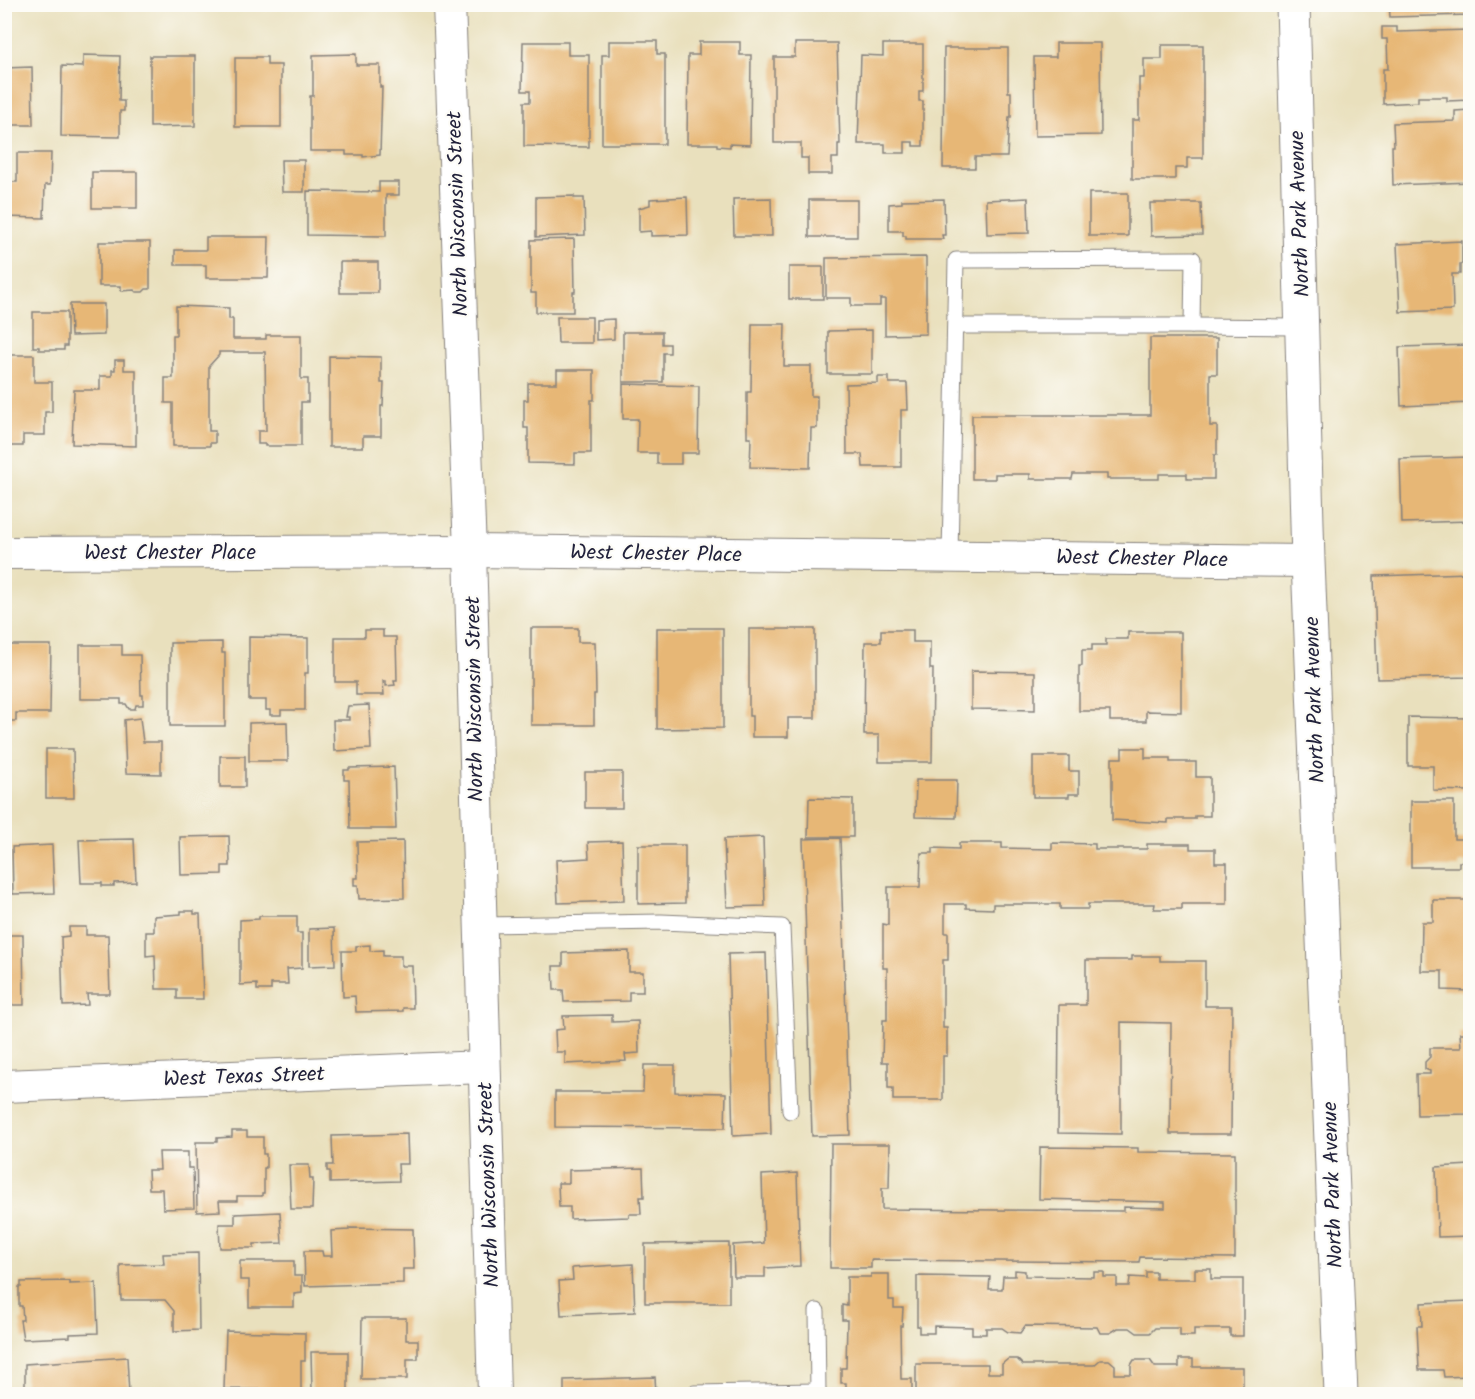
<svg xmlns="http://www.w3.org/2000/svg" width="1475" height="1399" font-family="Kalam,sans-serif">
	<rect width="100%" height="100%" fill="#fdfcf7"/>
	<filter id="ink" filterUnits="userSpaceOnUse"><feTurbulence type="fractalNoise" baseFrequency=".0167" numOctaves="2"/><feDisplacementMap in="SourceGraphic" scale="12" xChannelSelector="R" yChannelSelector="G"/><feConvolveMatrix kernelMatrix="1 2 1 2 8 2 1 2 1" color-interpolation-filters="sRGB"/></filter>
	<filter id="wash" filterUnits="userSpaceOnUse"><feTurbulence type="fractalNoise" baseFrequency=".008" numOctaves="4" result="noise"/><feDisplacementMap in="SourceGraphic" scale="24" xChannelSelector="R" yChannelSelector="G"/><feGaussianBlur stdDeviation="1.35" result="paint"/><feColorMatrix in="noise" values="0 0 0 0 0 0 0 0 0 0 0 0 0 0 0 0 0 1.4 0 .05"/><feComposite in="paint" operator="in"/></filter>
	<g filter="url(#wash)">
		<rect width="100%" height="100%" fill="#e9e0bd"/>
		<g id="blocks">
			<!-- building -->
			<g fill="#e7b776">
				<path d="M1389,4h81v11l-80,2z"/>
				<path d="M1382,27h15v5l73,-2v70l-23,1v-4h-29v5l-35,2v-35h5l-1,-30h-5z"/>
				<path d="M609,41h48v13h8v90h-63v-89h7z"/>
				<path d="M523,42h45v13h21v92l-65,-1v-44h6v-11h-8z"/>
				<path d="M699,42h41v13h11l-1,90 -20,-1v3l-13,-1v-2h-30l1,-89h11z"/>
				<path d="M795,43h42l3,101h-2v14h-6v16h-24v-16h-7v-15h-27v-86h21z"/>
				<path d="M1056,43h44l1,92 -66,1 -1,-79h22z"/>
				<path d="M883,44h40v47h-4v10h4v45h-10v-4h-8v11h-20v-9h-27l3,-89 22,1z"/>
				<path d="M1162,45h41v113h-16v10h-12v11h-43v-59h7v-42h5v-19h18z"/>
				<path d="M944,48h64v44h3v25h-2l-2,40h-32v11h-32z"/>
				<path d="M356,54v11h24v22h2l-2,68 -17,2v-2h-17v-4h-36v-55h3v-41z"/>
				<path d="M83,55l37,1 -1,45h5v10h-4v26l-59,-1 1,-70 21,1z"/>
				<path d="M150,56h45v70l-45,1z"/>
				<path d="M256,57h11v8h14v62h-46v-69h21z"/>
				<path d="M32,67l1,58h-29v-57z"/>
				<path d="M1470,110v72l-77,3 -1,-39h2l-1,-23 62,-2v-10z"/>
				<path d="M17,153h34l-1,32h-5l-1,33 -40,-1v-35h13z"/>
				<path d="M281,160h23v32h-22z"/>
				<rect x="92" y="172" width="45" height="36"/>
				<path d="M379,182h20v13h-13v41l-79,-1v-44l72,1z"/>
				<rect x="1089" y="193" width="39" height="43"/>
				<path d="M574,196v2h10l1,37 -49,2v-40z"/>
				<path d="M687,197l1,38 -37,1v-5l-12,1v-24l11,-3v-6z"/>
				<path d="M771,198l1,38h-38l-1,-37z"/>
				<path d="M1028,198l1,35 -42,1 -1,-34z"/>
				<path d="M944,199l1,36h-3l1,4h-37v-3h-3v-5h-14v-27l13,-1v-3z"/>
				<rect x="809" y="200" width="48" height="37"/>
				<path d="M1150,203h51l1,32 -51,1z"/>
				<path d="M206,237h63l-1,41h-62v-13h-31v-15h31z"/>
				<path d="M574,239l1,53h-2v20h-37v-19h-5v-53z"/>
				<path d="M1462,241v23h-2v10h-8l1,36 -53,2 -3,-68z"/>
				<path d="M99,242h51v47h-4l-3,3h-7l-2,-2 -13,1v-5h-22z"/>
				<path d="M926,257v77l-41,1v-36h-5v7h-29v-8h-25v-40z"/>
				<rect x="340" y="262" width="38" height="31"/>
				<rect x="789" y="267" width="34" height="32"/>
				<path d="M70,304h34v31l-33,1z"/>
				<path d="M176,306l53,2v11h4v20h33v-4h35v44h7v23h-7v44h-36v-2h-7v-13h8l-1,-79h-46v3l-10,11v65h6v12h-5v3h-37v-43h-8v-25h8v-43h3z"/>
				<path d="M33,312h34v34h-3v4h-25v-3h-6z"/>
				<path d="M557,317h35v26h-34z"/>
				<path d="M614,319v20l-18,1v-20z"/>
				<path d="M752,324h33l-1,42h27v30h6v32h-6l-1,40 -60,-1 1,-29h-4v-46h4z"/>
				<path d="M872,330v44h-44v-43z"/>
				<path d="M623,332h39v12h8v9h-7v29h-40z"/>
				<path d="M1150,338h67v36h-7v52h7v29h-3v24h-27v-5h-28v5h-52v-5h-34l-1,5h-42v-5h-35v5h-23v-64h178z"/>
				<path d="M1470,345v58l-69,3 -2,-59z"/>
				<path d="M4,355h30v27h18v30h-7v23h-22v11h-19z"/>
				<path d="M329,356l52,1v26h3l-1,23h-2v30h-18v11h-34z"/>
				<path d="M115,360h9v10h12v76l-64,-2 2,-54h26v-14h12v-6h3z"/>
				<path d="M557,370h37v30h-3v53h-16v11l-47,-1v-35h-4v-28h4v-17h29z"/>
				<path d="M878,377h11v6h18l1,27h-7v57h-38l-1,-13h-15l-1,-70 32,-1z"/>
				<path d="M623,384l76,2 -1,67h-17v11h-24v-11h-20l1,-34h-15z"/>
				<path d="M1470,457v64l-68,2 -2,-64z"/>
				<path d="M1470,573v104l-93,2 -3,-103z"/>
				<path d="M531,628h47v14h17l1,52h-2v31h-63z"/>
				<path d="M657,628h66v100l-66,1z"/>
				<path d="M749,629h66v89h-27v19h-36v-21h-3z"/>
				<path d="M365,630h18v7h13l1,44h-3l1,4 -9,1v-5h-3l1,14h-28v-13h-21v-45h30z"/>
				<path d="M881,630h32v12h17v27h3l-1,93h-53v-27h-15l1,-93h16z"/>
				<path d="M1128,632h53v80l-35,-1v10h-36v-10h-31v-45h3v-16h10v-5h14v-6h22z"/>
				<path d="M249,637l59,1v35h-3v37h-24v5h-11v-5h-4v-10h-17z"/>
				<path d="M222,642v11h3v73h-55v-83z"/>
				<path d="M4,645h47l-1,68h-34v8h-11z"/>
				<path d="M80,645h42v10h18l1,40h2v10h-7l-1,4h-6l-3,-5h-5v-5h-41z"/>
				<path d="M971,671l64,1v38l-64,-1z"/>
				<path d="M369,705l2,44 -37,2 -1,-31h16v-3h-3l2,-11z"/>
				<path d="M1408,717l62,1v73l-37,-1v-24h-25z"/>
				<path d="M140,718l3,24h18v32l-35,-1 -2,-53z"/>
				<path d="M287,722l1,39h-39v-38z"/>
				<path d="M1122,748h23v10h25v4h26v15h14v39h-15v3h-27v4l-56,-3v-62h10z"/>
				<path d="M46,749h27l1,49h-28z"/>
				<rect x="220" y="756" width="25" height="31"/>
				<path d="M1033,756h36v15h10v23h-10v3h-36z"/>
				<path d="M394,767l2,62h-46l-1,-49h-5v-10h5v-2z"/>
				<rect x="585" y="772" width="37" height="36"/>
				<path d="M916,780h41l-1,38 -41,-1z"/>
				<path d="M809,798l44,1v38h-45z"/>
				<path d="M1411,801h43v38h16v23h-11v5h-48z"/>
				<path d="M229,836l1,30h-8v8l-41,1 -1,-38z"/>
				<path d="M763,837l2,69 -38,1 -3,-68z"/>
				<path d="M840,838l10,297 -38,1 -9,-297z"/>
				<path d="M134,839l2,43 -22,1v3h-12v-3h-21l-2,-43z"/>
				<path d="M403,841l1,57 -45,1 -1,-14h-4v-7h4l-1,-36z"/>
				<path d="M622,841l2,60 -66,2 -2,-43 33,-2 -1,-16z"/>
				<path d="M959,843h43v5l50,1v-6l43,1v5h52v-5h43v5h25v14h12v41h-45v5h-28l1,-5h-67v5h-28v-5h-67v5l-27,-1v-4h-21v29h3v27h-5v68h4v28h-4v44h-50v-12h-5v-26h-6l1,-42h4v-52h-4v-44l5,1v-38h32l1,-34h12v-5l26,1z"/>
				<path d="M52,845l2,48 -41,1 -1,-47z"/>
				<path d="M638,845h47v58l-47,1z"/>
				<path d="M1433,900h37v91l-28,-1v-19h-21l1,-49h11z"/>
				<path d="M181,911h13v3h6l3,85h-26v-10h-21l-1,-34 -9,1v-24h8v-16l27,-2z"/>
				<path d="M259,916h38v17h5v35l-15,1 1,15h-17v6h-14v-6l-17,1v-65l19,-1z"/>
				<path d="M69,927h17v8h22l2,59h-23l1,11 -25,1 -2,-69 8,-1z"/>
				<path d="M334,928l1,37 -26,1v-37z"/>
				<path d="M4,935h19l1,70h-20z"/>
				<path d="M370,945v6l13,-1v6h18v10h11l1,42h-10v3l-47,1 -1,-16 -12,1 -1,-46h14v-5z"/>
				<path d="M629,951v21h14v20h-14v9l-65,1 -1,-12h-9l-1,-24h10v-13z"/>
				<path d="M766,953l5,181 -38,2 -5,-182z"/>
				<path d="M1132,956h28v5h45v45h27l-1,128h-61l1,-111 -50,-1v112l-63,-1 1,-128h27v-45h46z"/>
				<path d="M1470,1011v103l-53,1 -1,-41h14v-3l-5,-2v-7l5,-5v-9h31l-1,-15h7v-21z"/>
				<path d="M612,1015v7l26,-1 1,32 -14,1 1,7 -61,3v-12h-9l-1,-22 9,-1 -1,-13z"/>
				<path d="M644,1065h31v27l51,1 -1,35 -170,-1v-35h88z"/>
				<path d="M232,1131h15v6h16v17h3v14h-2v25h-2v3h-25v5h-18l1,10 -23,1 -1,-70h21v-4l15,-1z"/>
				<path d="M407,1134l1,30h-10l1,17 -69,2v-12h-3v-6h6l-1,-29z"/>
				<path d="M831,1144h59l-1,44h-7v21l242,2v-4l41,1v-6l-126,-3 1,-52 98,1v4l97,1v105l-95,-1 -1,5 -268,-2v8h-41z"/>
				<path d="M159,1152h29v16h5l1,40 -31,1 -1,-20h-13l-1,-19h12z"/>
				<path d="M289,1165h20l1,14h3l-1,30h-21z"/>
				<path d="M1470,1165v71l-32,1 -2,-70z"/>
				<path d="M643,1168l1,29h-4l1,17h-12v3l-59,2v-12h-11l-1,-24h11v-13z"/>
				<path d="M797,1173l3,93 -35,2v9h-31l-1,-32 31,-2 -2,-68z"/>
				<path d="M280,1212l2,31 -28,1v4h-34l-1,-24h16v-10z"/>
				<path d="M349,1228l64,1 1,40h-11v14l-98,3 -1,-35h18l1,5h9l-1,-25 18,-1z"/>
				<path d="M729,1243v60h-84v-59z"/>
				<path d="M198,1253l1,77 -25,1v-20l-9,-11h-44l-1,-35 44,-1 -1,-10z"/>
				<path d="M240,1261h54v15h8v17l-8,1v13h-45v-27h-9z"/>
				<path d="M633,1264l2,48 -74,3 -2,-34 14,-1 -1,-12z"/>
				<path d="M1195,1269h16v10h32v57h-13v-7h-36v7h-14v-8h-25l-5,5h-13l-7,-5h-12l-8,5h-10l-3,-6 -72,-1 -5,7 -12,-1 -6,-4h-16v6h-14v-7l-38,-1v7h-15v-7h-2v-50l73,1 -1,12h13l1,-13h12v-6l10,1v5l69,1v-5h10v5h13v9h12l1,-9 16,1v-6h10v7h39z"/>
				<path d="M871,1274h18v26h5v8h9l-1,18h-2l1,53h11v15h-66v-11h-5v-15h5l1,-48h-5v-15l5,1v-29h24z"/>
				<path d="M69,1281v3l27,-1 2,50 -28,1v3l-47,2 -3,-19h3l-1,-14h-3v-19h2v-5z"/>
				<path d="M1470,1301v75l-26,1 -1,-7h-24l-2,-44h5l-1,-23z"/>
				<path d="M362,1318h44v22h12v19h-11v20h-46z"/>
				<path d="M226,1331l79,2v28h-4v29l-77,-1z"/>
				<path d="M311,1352h37v38h-36z"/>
				<path d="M127,1357l2,37h-104v-30z"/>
				<path d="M1008,1359h9l6,6h71l6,-5h9l6,5v9h16v-9l3,-5h16l5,7h24v-8h14v8h50v27h-327v-30h72v9h14v-9z"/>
				<path d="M655,1377l1,17h-92v-14z"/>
			</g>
		</g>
	</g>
	<g filter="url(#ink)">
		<use href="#blocks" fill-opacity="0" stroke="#86817c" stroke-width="1.5"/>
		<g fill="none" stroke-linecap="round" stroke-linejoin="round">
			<defs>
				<g id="lane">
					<path d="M1192,326l110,1"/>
					<path d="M950,555l6,-295 237,-1 -1,67h-237"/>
					<path d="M480,925l181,-3 121,5 8,184"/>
					<path d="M817,1311l1,83"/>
					<path d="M694,1393l124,-2"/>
				</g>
				<g id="street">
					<path d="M449,4l21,547 24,843"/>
					<path d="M4,553l466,-2 838,10"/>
					<path d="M4,1086l480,-19"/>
				</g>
				<path id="secondary" d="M1293,4l15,557 33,833"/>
			</defs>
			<!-- lane casing -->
			<use href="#lane" stroke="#86817c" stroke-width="17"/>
			<!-- street casing -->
			<use href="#street" stroke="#86817c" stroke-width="34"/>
			<!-- secondary casing -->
			<use href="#secondary" stroke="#86817c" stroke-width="35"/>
			<!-- lane -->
			<use href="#lane" stroke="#fff" stroke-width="15"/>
			<!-- street -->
			<use href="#street" stroke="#fff" stroke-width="32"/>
			<!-- secondary -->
			<use href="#secondary" stroke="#fff" stroke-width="33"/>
		</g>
	</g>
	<g text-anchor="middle" stroke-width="4.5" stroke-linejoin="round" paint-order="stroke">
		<!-- street labels -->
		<g font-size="21" fill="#22223b" stroke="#fdfcf7">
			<text transform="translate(457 214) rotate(-92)" y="7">North Wisconsin Street</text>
			<text transform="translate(1299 214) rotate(-92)" y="7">North Park Avenue</text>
			<text x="170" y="559">West Chester Place</text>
			<text transform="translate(656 553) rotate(1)" y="7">West Chester Place</text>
			<text transform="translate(1142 558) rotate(1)" y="7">West Chester Place</text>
			<text transform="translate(474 699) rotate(-91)" y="7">North Wisconsin Street</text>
			<text transform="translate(1314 700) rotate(-92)" y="7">North Park Avenue</text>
			<text transform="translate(244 1076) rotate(-2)" y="7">West Texas Street</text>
			<text transform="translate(488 1185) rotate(-92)" y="7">North Wisconsin Street</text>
			<text transform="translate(1332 1185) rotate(-92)" y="7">North Park Avenue</text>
		</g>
	</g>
	<!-- margin -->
	<rect width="1475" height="1399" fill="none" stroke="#fdfcf7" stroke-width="24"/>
</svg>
